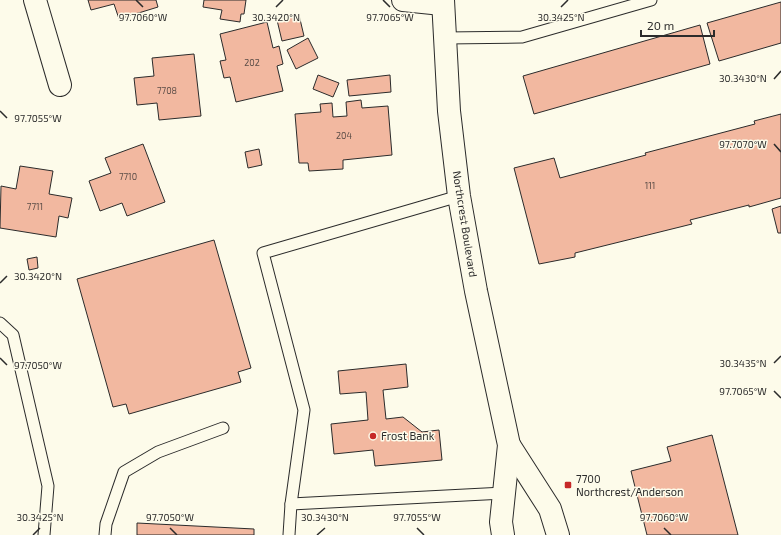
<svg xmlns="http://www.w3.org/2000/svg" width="781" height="535" font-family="'Exo 2',sans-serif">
	<rect width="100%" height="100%" fill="#fdfbea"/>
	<!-- building -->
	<g fill="#f2b8a0" stroke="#2b2b2b">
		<path d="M88,0h68l2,7 -39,12 -5,-15 -23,6z"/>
		<path d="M204,0h42l-2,14h-3l-1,8 -20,-3 2,-9 -19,-3z"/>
		<path d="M781,2v41l-62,18 -12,-38z"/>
		<path d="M299,15l5,21 -22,5 -5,-21z"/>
		<path d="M267,22l6,26 6,-2 4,18 -6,2 6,25 -47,11 -6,-25 -6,1 -4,-17 6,-1 -6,-26z"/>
		<path d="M700,25l10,39 -176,50 -11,-38z"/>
		<path d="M308,38l10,20 -22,11 -9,-19z"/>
		<path d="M194,54l7,62 -42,4 -2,-17 -20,2 -3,-27 20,-2 -2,-18z"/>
		<path d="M318,75l21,8 -6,14 -20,-8z"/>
		<path d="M390,75l1,17 -42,4 -2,-16z"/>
		<path d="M361,100l1,8 26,-2 4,49 -49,5v9l-34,2 -1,-8h-9l-4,-49 26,-2 -1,-8 12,-1 1,14 14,-1 -1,-14z"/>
		<path d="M781,114v84l-32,9v-2l-59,15 2,4 -117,29v4l-36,7 -25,-96 40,-10 6,20 86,-23 -1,-2 110,-29 -1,-3z"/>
		<path d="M143,144l22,58 -38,14 -5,-13 -22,8 -11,-30 22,-8 -6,-15z"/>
		<path d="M259,149l3,16 -14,3 -3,-16z"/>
		<path d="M20,166l33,5 -4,23 23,4 -4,20 -9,-2 -3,21 -56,-9 1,-42 15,3z"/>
		<path d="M781,206v27h-3l-6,-24z"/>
		<path d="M214,240l37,128 -13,4 3,10 -112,32 -3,-10 -13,3 -36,-128z"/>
		<path d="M37,257l1,11 -9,2 -2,-11z"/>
		<path d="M406,364l2,23 -25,3 3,29 17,-2 19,15 17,-2 3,30 -67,6 -2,-16 -39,4 -3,-30 37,-4 -2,-28 -26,2 -2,-23z"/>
		<path d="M712,435l26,100h-91l-16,-64 40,-10 -4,-14z"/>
		<path d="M137,523l117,6v6h-117z"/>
	</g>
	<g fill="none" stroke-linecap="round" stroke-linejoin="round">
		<defs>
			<g id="service">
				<path d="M445,38l77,-1 129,-37"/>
				<path d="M0,323l13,12 35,151 -4,49"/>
				<path d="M291,504l13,-94 -41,-157 196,-57"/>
				<path d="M105,535l1,-11 18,-52 34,-20 65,-24"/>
				<path d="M289,535l2,-31 213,-11"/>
			</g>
			<g id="minor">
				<path d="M35,0l25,85"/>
				<path d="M403,0l39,4"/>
			</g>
			<g id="tertiary">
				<path d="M443,0l6,111 10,85 17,95 33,154 -8,77 2,13"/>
				<path d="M509,445l41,64 8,26"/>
			</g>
		</defs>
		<!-- service casing -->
		<use href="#service" stroke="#2b2b2b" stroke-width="13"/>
		<!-- minor casing -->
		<use href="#minor" stroke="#2b2b2b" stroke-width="24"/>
		<!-- tertiary casing -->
		<use href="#tertiary" stroke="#2b2b2b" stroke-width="24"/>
		<!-- service -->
		<use href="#service" stroke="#fdfbea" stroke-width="11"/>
		<!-- minor -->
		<use href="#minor" stroke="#fdfbea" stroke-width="22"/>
		<!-- tertiary -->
		<use href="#tertiary" stroke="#fdfbea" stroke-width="22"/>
	</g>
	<!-- ticks -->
	<path fill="none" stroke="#2b2b2b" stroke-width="1.5" d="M136,0l7,7M383,0l7,7M276,7l7,-7M561,7l7,-7M774,79l7,-8M0,111l7,7M774,144l7,8M0,283l7,-7M0,358l7,7M774,363l7,-7M774,391l7,7M170,528l7,7M417,528l7,7M664,528l7,7M33,535l7,-7M317,535l8,-7"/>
	<!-- markers -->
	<g fill="#c62828" stroke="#fdfbea" stroke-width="1.5">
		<circle cx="373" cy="436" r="4"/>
		<rect x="564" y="481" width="8" height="8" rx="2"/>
	</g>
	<g text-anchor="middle" stroke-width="3" stroke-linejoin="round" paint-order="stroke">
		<!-- number labels -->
		<g font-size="9" fill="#5d4e48">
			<text x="252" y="66">202</text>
			<text x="167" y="94">7708</text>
			<text x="344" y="139">204</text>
			<text x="128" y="180">7710</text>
			<text x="650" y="189">111</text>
			<text x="35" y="210">7711</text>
		</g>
		<!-- street labels -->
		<g font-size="11" fill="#2b2b2b" stroke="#fdfbea">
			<text transform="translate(465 224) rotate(81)" y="4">Northcrest Boulevard</text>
		</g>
		<!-- poi labels -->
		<g font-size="11" fill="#2b2b2b" stroke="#fdfbea" text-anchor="start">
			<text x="381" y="440">Frost Bank</text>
			<text x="576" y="483">7700<tspan x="576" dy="13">Northcrest/Anderson</tspan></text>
		</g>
	</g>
	<g font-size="10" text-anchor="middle" fill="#2b2b2b" stroke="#fdfbea" stroke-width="3" stroke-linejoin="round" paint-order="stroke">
		<text x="143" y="21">97.7060°W</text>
		<text x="276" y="21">30.3420°N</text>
		<text x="390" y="21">97.7065°W</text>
		<text x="561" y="21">30.3425°N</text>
		<text x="743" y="82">30.3430°N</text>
		<text x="38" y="122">97.7055°W</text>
		<text x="743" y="148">97.7070°W</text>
		<text x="38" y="280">30.3420°N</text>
		<text x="743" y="367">30.3435°N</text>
		<text x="38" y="369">97.7050°W</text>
		<text x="743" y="395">97.7065°W</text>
		<text x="40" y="521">30.3425°N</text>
		<text x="325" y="521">30.3430°N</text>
		<text x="170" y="521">97.7050°W</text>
		<text x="417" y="521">97.7055°W</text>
		<text x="664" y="521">97.7060°W</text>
	</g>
	<!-- scale -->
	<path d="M641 30v6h73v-6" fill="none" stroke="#2b2b2b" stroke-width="2"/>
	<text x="647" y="30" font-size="12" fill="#2b2b2b" stroke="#fdfbea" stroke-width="3" paint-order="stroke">20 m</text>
</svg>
